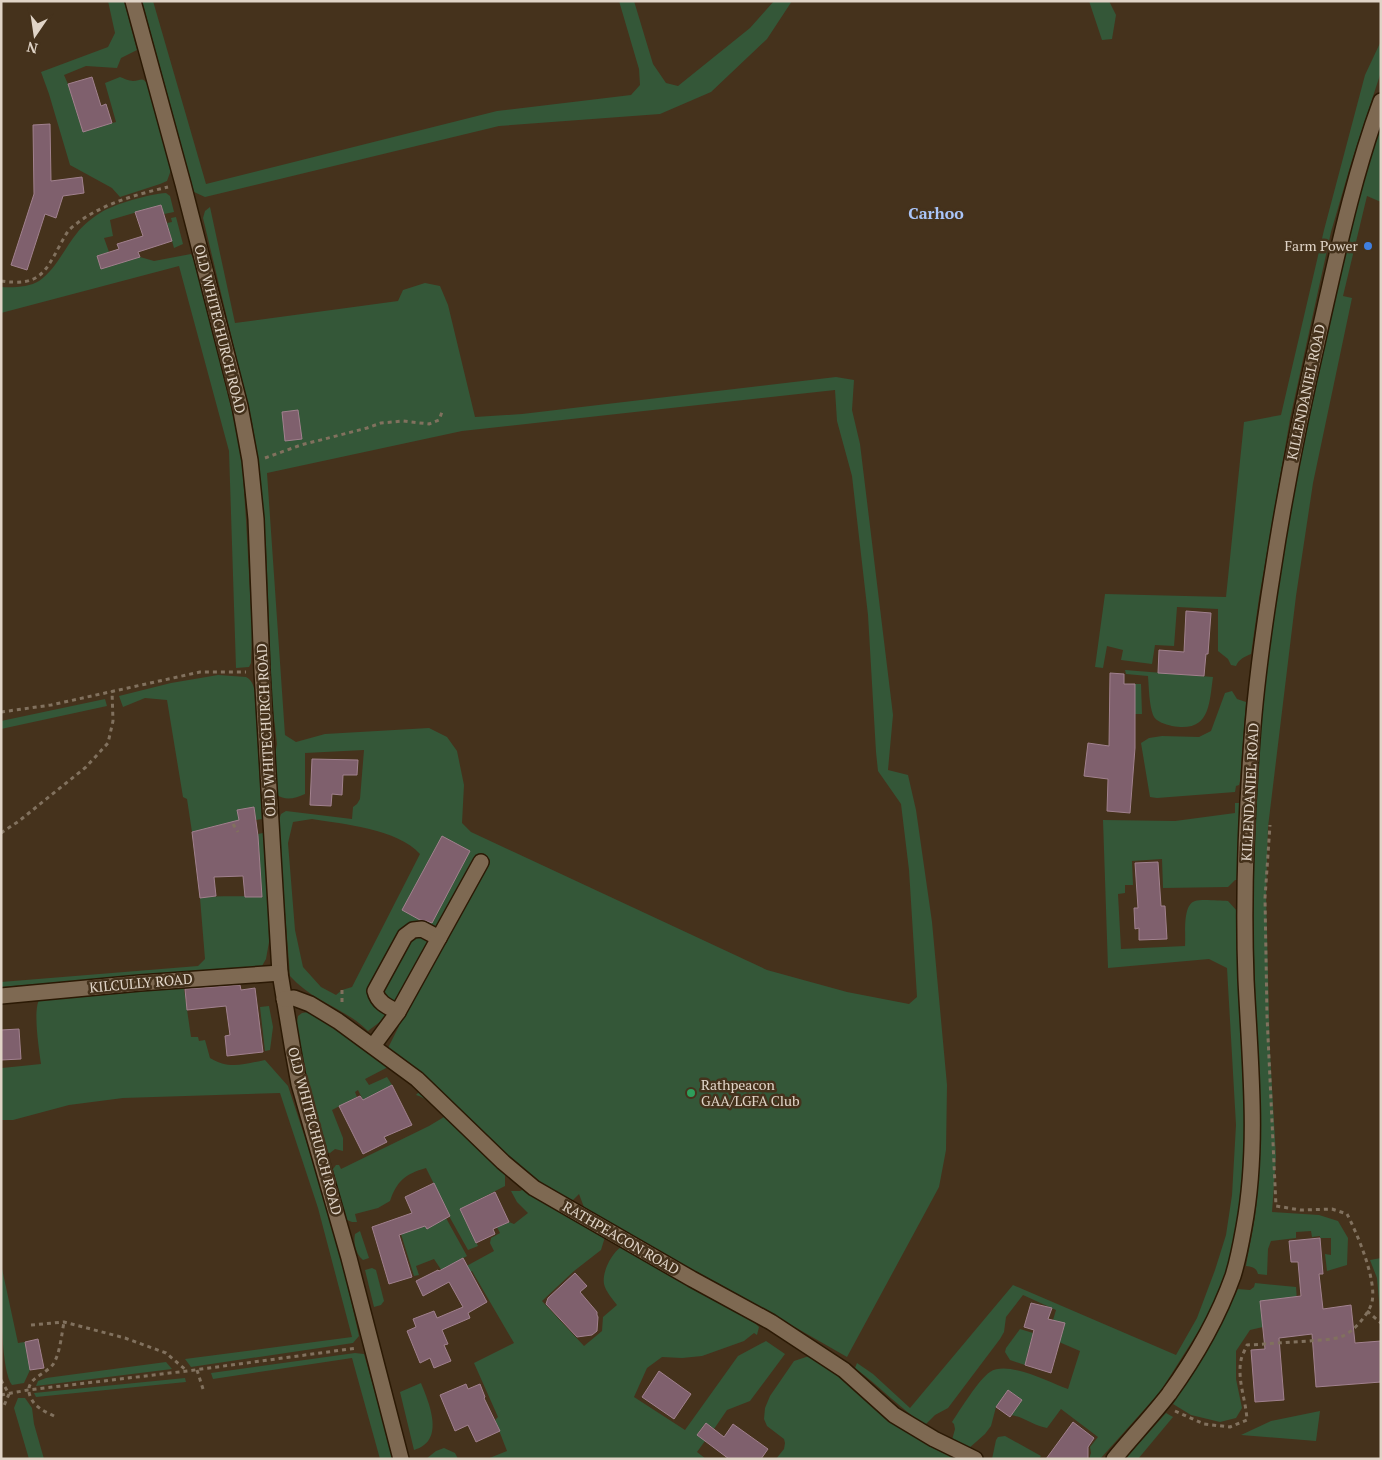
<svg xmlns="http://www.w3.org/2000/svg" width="1382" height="1460" font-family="'PT Serif',serif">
	<rect width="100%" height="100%" fill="#45321c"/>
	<!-- green -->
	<g fill="#345738" fill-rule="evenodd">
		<path d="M108,1h16l13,49 -16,8 -4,10 -31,-2 -22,9 4,9 15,47 33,-9 -11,-39 15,-6c3,1 9,4 13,4 8,0 9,-5 15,4l23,85 -4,11 -7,3 -40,13 -8,-9 -42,-23 -21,-71 -8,-22 67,-25 7,-14z"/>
		<path d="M142,1h11l53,183 291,-73 134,-16 9,-10 -1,-16 -20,-68h15l19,63 13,19 12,3 72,-58 24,-27h18l-25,38 -56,53 -51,22 -161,12 -294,71 -11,-5z"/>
		<path d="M1089,1h20l7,14 -4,24 -10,1z"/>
		<path d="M1381,41v31l-29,88 -21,72 -41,187 -31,179 -8,56c-7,3 -12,5 -15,12l-5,-1 -3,-6 -10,-8v-42l-41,-2 -3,39 -19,-1 -3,19 -31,-4 2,-10 -16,-4 -4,22 -8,-1 10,-73 121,3 18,-175 37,-7 43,-185 41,-155z"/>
		<path d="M1381,124v78l-14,-6 -24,100 9,2 -39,185 -17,113 -28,231 -2,69 4,157 6,103 -4,56 47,3 19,6 10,17 -1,27 -20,6 -2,-17 6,1v-17h-11v-2l-8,1 -1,-6 -15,1v6l-25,3 -3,8 -1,26 -9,-1c-2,-7 -6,-7 -12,-8 3,-19 8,-38 10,-58 5,-42 3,-85 2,-127 -2,-76 -6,-151 -5,-227 2,-167 32,-331 68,-494 17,-77 33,-161 60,-236z"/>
		<path d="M166,193l4,3 4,16 -10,2 -3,-9 -51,15 3,16 -9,2 5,14 -12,4 4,13 39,-12 14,4 37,-7 5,10 38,156 8,41 4,59 6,108 -1,35 -2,4 -13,1 -7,-217 -50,-185 -178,47v-26c11,1 29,0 38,-6 17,-12 25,-32 38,-48 5,-7 15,-15 23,-20 14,-9 49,-19 66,-20z"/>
		<path d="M210,207l25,116 163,-22 5,-11 22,-7 15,3 8,19 27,112 47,-3 314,-37 18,3 -2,30 8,34 33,271 -5,55 20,5 8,35 16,112 15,163 -1,65 -7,37 -92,170 -131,-75 -19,-6 -112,-66 -6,-16 -6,6 -25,-8 -41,-34 -99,-95 -20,-15 11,-22 -14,-8 -17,13c-5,-5 -10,-9 -16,-13 -22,-14 -44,-22 -62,-42l-12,-153 3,-9 5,-3 66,8 1,-12 4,-3 3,-5 4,-49 -59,3v41c-10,4 -19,8 -29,0l-1,-40 2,-10 -5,-42 -6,-156 -7,-81 -7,-43 -49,-204 2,-7zM835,390l2,31 15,55 16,139 8,137 2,19 23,33 8,66 8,127 -8,7 -62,-12 -80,-22 -296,-138 -9,-9 2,-38 -7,-34 -10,-14 -18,-9 -104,6 -29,8 -11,-7 -18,-262 195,-42zM312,819c31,5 86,10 108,35l-68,133 -10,3 -6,5 -15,-8 -18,-20 -8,-37 -7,-87 5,-21z"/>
		<path d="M176,217l7,27 -9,4 -7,-25 5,-1 -1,-4z"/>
		<path d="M1125,670l88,7c-4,28 -3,56 -41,49 -7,-2 -16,-4 -19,-11 -4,-12 -4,-26 -5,-39l-22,-2z"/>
		<path d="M218,675l28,2c6,3 8,9 9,16l7,126 -6,1 -2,-13 -16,3 2,13h-13l-35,9 -5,-33 -4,-2 -16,-97 -22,-2 -22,9 -4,-11 52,-13z"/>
		<path d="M1135,684h6l1,30h-7z"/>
		<path d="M1232,691l5,8 9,3 -6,79 -1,4 -3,1 -1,6 -78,6 -7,-1 -9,-54 8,-5 13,-2 37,1 12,-6 14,-38z"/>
		<path d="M105,699l2,7 -106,23v-8z"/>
		<path d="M1235,803h5l-3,77h-2l-7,7 -65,1 -1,-29 -30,2 1,24h-8v8l-7,1 3,55 64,-3c1,-11 -3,-41 10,-45 7,-2 25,0 33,0l9,10v45l8,169 -4,71 -6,39 -8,33 -15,42 -52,82 -60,67h-11l2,-6 -1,-6 8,-10 -37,-28 -14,19c-13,-2 -23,-11 -36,-13l11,-15 -14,-10 -12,17 -5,19 -6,8 -17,15 -16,-9 3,-11 -1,-5 -2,-2c8,-12 27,-43 38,-50 18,-12 60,11 78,17l12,-38 -21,-9 -6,-22 3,-10 -33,-15 -17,22 -2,15 -4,7 -52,69 -13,7 -10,10c-25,-17 -46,-39 -70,-57l2,-5 16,11 37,34 103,-123 163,70 21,-37 18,-48 11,-35 6,-40 4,-70 -9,-157 -18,-9 -101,9 -5,-148 72,1 60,-8z"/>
		<path d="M263,833l5,65 1,44 -3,17 -4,7 -8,4h-40l-213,17v-5l197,-16 7,-7 -5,-61c21,-3 41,-1 62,-2l-4,-62z"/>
		<path d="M192,985l1,2 -9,2 7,48h7l1,4 6,-1 5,18c19,12 34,6 55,2l23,26 22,67 33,112 16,71 -6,7 -162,24 -6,-8 167,-22 -34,-129 -38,-115 -157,5 -54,7 -56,15h-12l1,-52 39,-4c-2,-15 -8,-52 -2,-64z"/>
		<path d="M269,1006l4,21 -3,23 -5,1 -5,-44z"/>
		<path d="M309,1012l7,2 72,53 -23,12 4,6 18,-8 5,8 -21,11 4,28 -17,-34 -3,2 2,5 -25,13 11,28v13l-8,-2 -5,4 -3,-1 -11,-36 -20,-87 2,-13 4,-3z"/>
		<path d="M420,1091l88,81 -3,3v11l-31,16v14l-9,4 13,26 -10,4 -19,-34 -3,2 21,38 -9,5 3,8 33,-18 -4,-8 1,-5 9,-5 -3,-6 12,-5 5,2 14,-11 -11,-11 -6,-11h9l4,-2 81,48 -4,13 -27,21 -32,30 42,45 18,-15 1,-14 14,-12c-5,-7 -11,-13 -13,-21 -2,-12 7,-30 17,-37l6,1 122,70 7,6 3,3 -2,8 -3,-2 -10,8 -42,15 -20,2 -20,-1 -15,11 -13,29 51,33 53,-74 28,-15 19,13 -35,47 -23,9 -13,19 -9,-5 -8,11 8,6 -8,11 9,7h-219l20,-8 -12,-31 3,-3 -24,-54 40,-20 -42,-72 -22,12 -16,-24 -18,7 3,9 -5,1 -13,-42 44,-28 -19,-38c-21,6 -29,13 -36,33l-12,7 -23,6 2,8h-5l-5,-2 -14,-45v-6l3,-4h3l2,4 88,-43 15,-9c-7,-7 -18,-20 -28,-22z"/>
		<path d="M360,1231l9,27 -6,2c-7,-5 -10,-18 -8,-26z"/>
		<path d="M1381,1258v64l-4,-44 -7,-18z"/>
		<path d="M1,1264l17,79 7,-1 5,28 -6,13 -12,2c-12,-15 -11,-97 -11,-121z"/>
		<path d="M372,1268l4,2 8,31 -3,4 -7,2 -9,-37z"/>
		<path d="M1255,1283l41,4 1,14 -8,-3 -29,3 3,26 -13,3 -14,21v28l6,29 -6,10 -16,4 -29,-7 -18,-11 41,-67 24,-48 12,1 4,-3z"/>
		<path d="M1020,1329l13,4 -8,32 -15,-5 -5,-8 1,-4z"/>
		<path d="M355,1353l9,1 30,105h-14l-28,-101 -139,21 -2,-6z"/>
		<path d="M809,1356l24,14 125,87 -1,2h-181l8,-10 1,-6 -1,-4 -17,-13 -3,-7 1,-11 5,-12 24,-35z"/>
		<path d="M166,1362l6,7 -136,17 2,-5 8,-3z"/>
		<path d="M185,1378l1,4 -150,15 -2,-4z"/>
		<path d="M421,1383c8,20 25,58 -7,67l-14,-58z"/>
		<path d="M18,1398h7l7,10 2,16 10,35h-15l-15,-51z"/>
		<path d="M1320,1411l-4,30 -75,-6 30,-14z"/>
		<path d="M1166,1413l7,4 -35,42h-13z"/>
		<path d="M1005,1436l36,20 -2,3h-47l4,-19 2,-3z"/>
		<path d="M444,1448l11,5 3,6h-32l10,-8z"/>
	</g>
	<!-- building -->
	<g fill="#7f606d" stroke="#a1818e">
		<path d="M92,77l9,29 5,-2 6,19 -29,9 -15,-48z"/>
		<path d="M50,124l1,57 31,-4 2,16 -21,3 -7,22 -11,-4 -18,56 -16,-5 23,-71 -1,-69z"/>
		<path d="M161,205l11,36 -34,11 2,5 -39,12 -4,-13 22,-7 -2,-5 26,-8 -8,-24z"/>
		<path d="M298,410l4,29 -17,2 -3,-29z"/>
		<path d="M1186,611l25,2 -3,41h-2l-2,22 -46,-3 1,-23 25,2z"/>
		<path d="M1110,673l14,1v10h11v64l-5,65 -23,-2 1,-32 -24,-3 4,-33 21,3z"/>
		<path d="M312,759l46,1 -1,15h-14l-1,20 -10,-1 -1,12 -21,-1z"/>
		<path d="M254,807l4,29 4,61h-17l-2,-21 -29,1 2,19 -16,2 -8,-66 47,-12 -2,-10z"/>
		<path d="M442,836l28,15 -38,72 -6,-2 -6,-1 -18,-10z"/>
		<path d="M1158,862l3,44h4l2,33 -28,1v-12l-4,1 -1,-21h4l-3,-45z"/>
		<path d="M240,985l1,5 14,-2 8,64 -36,4 -2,-20 5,-1 -4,-29 -39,4 -2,-21z"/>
		<path d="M19,1029l2,30 -20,1v-30z"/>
		<path d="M392,1085l20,40 -28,12 3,5 -24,12 -24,-48 21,-10 3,4z"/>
		<path d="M434,1183l16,33 -23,13 -2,-3 -26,9 13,42 -23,7 -17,-57 40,-14 -7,-16z"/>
		<path d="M495,1192l14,30 -16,7 2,5 -19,9 -16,-34z"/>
		<path d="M1320,1238l3,36h-4l4,35 28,-4 4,38 26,-2v41l-65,5 -4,-53 -33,4 5,62 -29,2 -4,-52 14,-1 -5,-48 41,-5 -3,-34h-7l-2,-21z"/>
		<path d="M463,1258l24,44 -19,11 2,5 -28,12 6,14 -4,1 7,16 -17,7 -4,-10 -10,5 -13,-32 9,-4 -3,-8 21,-8 3,7 26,-11 -14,-25 -26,14 -7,-15 22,-11 1,1z"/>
		<path d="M575,1273l12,13 -7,6 17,20v3l1,2 -1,14 -5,4 -15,2 -31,-33 2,-6z"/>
		<path d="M1031,1303l21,5 -4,11 17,4 -14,50 -26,-8 9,-35 -10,-3z"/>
		<path d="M38,1339l6,29 -14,2 -5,-28z"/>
		<path d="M659,1371l32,23 -17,25 -32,-22z"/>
		<path d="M466,1384l2,5 12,-5 5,13 -1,1 16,33 -24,11 -8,-17 -13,6 -15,-36z"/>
		<path d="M1008,1390l14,10 -12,17 -14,-10z"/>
		<path d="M1073,1422l21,16 -6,9v12h-42z"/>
		<path d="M706,1423l18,14 9,-13 35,25 -7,10h-32l-32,-24z"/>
	</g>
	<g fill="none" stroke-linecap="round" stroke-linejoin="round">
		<defs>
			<g id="minor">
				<path d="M133,1l50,183 57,222 10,54 6,59 6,152 18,302 13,78 6,33 50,174 52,201"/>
				<path d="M1,996l139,-13 140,-10"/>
				<path d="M284,999l10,-1 16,6 28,17 79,58 86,83 31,26 158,91 79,43 73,48 50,45 40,24 41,20"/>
				<path d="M398,1012c-10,-5 -20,-9 -23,-21l30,-55 8,-6 9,-1 17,9"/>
				<path d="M373,1046l25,-34 83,-150"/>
				<path d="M1114,1459c18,-22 38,-43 55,-65 26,-36 49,-76 64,-118 5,-16 8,-32 11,-49 15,-81 6,-165 2,-247 -3,-80 0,-161 6,-241 4,-57 12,-113 21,-169 12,-79 28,-158 46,-236 18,-79 34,-157 62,-233"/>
			</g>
		</defs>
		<!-- minor casing -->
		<use href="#minor" stroke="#2b1904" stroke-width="18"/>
		<!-- path -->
		<g stroke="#81715e" stroke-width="3" stroke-dasharray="4 4" stroke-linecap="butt">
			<path d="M1,281c37,5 43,-6 59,-36 3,-5 6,-12 10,-16 27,-24 64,-34 98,-42"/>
			<path d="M265,458l36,-13 66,-17 14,-5 22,-2 26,3 10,-4 3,-8"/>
			<path d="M1,712l50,-7 149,-33h46"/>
			<path d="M233,824l5,8"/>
			<path d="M1,833l18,-12 67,-54 22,-24 5,-22 -1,-30"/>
			<path d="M342,990v16"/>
			<path d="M1367,1311l14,12"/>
			<path d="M31,1325l33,-3 61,16 41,15 21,18"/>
			<path d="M197,1370l6,19"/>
			<path d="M1,1380l8,14 -6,14"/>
			<path d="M1,1395l27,-5 159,-19 170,-23"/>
			<path d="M1175,1411l29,13 26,3 17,-7c-1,-20 -10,-40 -6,-60 1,-5 4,-10 6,-15 21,-1 41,-3 62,-4 10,-1 24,-1 34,-5 11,-5 26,-22 29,-34 5,-22 -15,-69 -25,-88l-15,-5 -32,1 -24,-4 -9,-190 -2,-118 5,-73"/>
			<path d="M54,1416c-10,-5 -20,-9 -24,-20 -7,-19 19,-21 25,-35 5,-10 7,-28 9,-39"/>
		</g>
		<!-- minor -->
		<use href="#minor" stroke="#7e6952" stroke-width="15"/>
	</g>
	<!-- markers -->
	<circle fill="#3f7fe0" stroke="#45321c" stroke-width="2" cx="1368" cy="246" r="5"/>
	<circle fill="#2e9e5b" stroke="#45321c" stroke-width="2" cx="691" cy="1093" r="5"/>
	<g text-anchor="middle" stroke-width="5" stroke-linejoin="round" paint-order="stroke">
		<!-- poi labels -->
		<g font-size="14" fill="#e0d4c7" stroke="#45321c" text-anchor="end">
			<text x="1358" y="251">Farm Power</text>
			<text x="701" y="1090" text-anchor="start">Rathpeacon<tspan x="701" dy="16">GAA/LGFA Club</tspan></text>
		</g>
		<!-- street labels -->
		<g font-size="14" fill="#e0d4c7" stroke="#45321c">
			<text transform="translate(220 329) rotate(76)" y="5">OLD WHITECHURCH ROAD</text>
			<text transform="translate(1306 392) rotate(-78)" y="5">KILLENDANIEL ROAD</text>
			<text transform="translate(266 730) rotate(-93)" y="5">OLD WHITECHURCH ROAD</text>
			<text transform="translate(1250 792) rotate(-87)" y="5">KILLENDANIEL ROAD</text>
			<text transform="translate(141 983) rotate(-5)" y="5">KILCULLY ROAD</text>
			<text transform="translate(315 1131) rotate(75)" y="5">OLD WHITECHURCH ROAD</text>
			<text transform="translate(621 1238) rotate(30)" y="5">RATHPEACON ROAD</text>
		</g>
		<!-- quarter labels -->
		<g font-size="16" font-weight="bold" fill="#aac5f9" stroke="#45321c">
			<text x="936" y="219">Carhoo</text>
		</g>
	</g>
	<!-- border -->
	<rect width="1382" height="1460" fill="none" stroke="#e0d4c7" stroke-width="5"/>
	<!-- north arrow -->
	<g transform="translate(35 35) rotate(193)" stroke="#45321c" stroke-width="4" paint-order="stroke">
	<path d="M0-4L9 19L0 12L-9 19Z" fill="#e0d4c7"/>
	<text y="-8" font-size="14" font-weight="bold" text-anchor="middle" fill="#e0d4c7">N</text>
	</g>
</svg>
